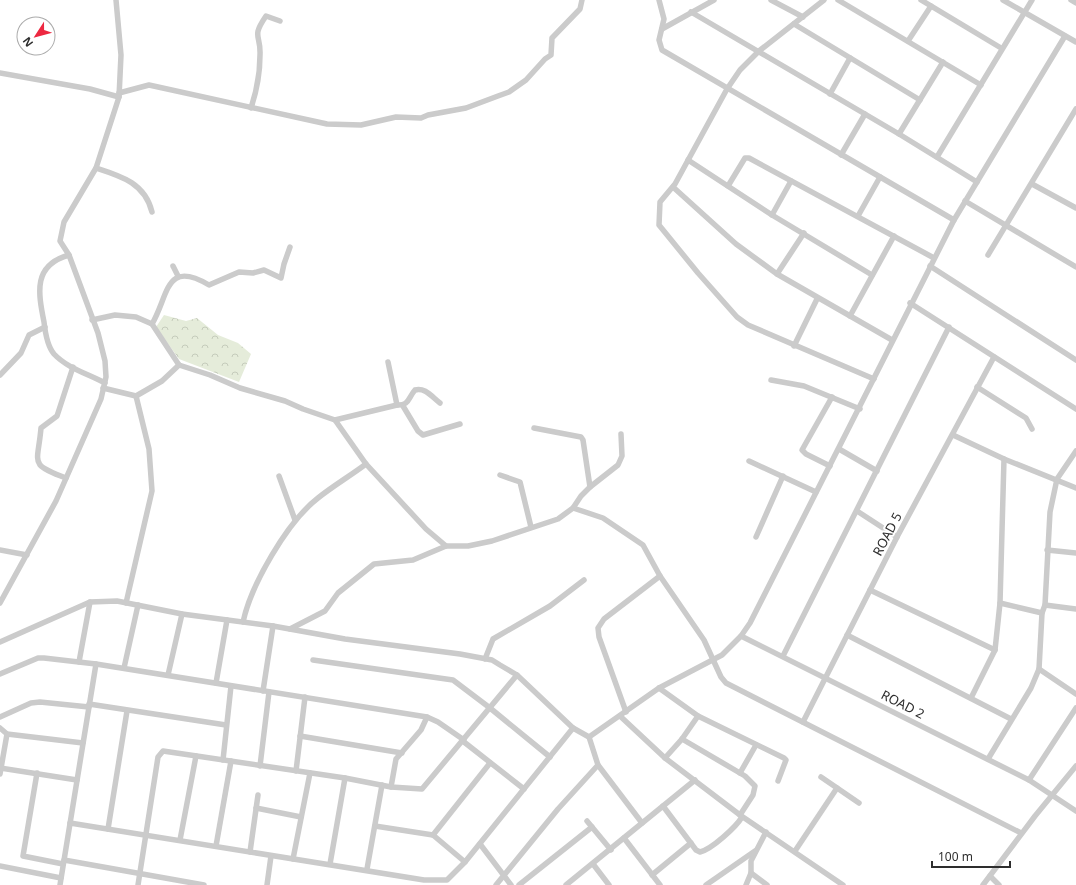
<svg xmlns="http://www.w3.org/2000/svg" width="1076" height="885" font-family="'Noto Sans',sans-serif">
	<defs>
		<pattern id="forest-crowns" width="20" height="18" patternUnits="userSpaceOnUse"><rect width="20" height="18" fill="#e5ecda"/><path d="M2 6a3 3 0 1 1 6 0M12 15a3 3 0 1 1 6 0" fill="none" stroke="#c5cbbb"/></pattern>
	</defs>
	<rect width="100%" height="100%" fill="#fff"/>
	<!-- forest -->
	<path fill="url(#forest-crowns)" d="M164,315l22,6 11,-3 21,17 20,8 13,11 -12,28 -60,-23 -23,-32z"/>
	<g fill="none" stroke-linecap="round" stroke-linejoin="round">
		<!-- minor -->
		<g stroke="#cbcbcb" stroke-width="5.5">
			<path d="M659,0l5,19 -5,21 3,10 292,170"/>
			<path d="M771,0l32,17"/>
			<path d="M824,0l-65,51 -19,19 -13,19 -52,95 -15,18 -1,23 39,48 39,44 11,8 126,54"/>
			<path d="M838,0l143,85"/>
			<path d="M921,0l80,48"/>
			<path d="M1003,0l73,42"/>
			<path d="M1071,0l5,3"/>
			<path d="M691,12l208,122 78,48"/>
			<path d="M794,24l126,76"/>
			<path d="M662,29l52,-29"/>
			<path d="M908,41l23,-35"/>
			<path d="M0,73l90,16 29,8"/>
			<path d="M119,93l30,-8 178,39 34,1 35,-8 25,1 7,-3 38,-7 32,-12 11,-4 17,-12 19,-21 6,-4 1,-17 28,-29 2,-9"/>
			<path d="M830,94l20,-36"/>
			<path d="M251,108c6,-18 9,-35 9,-53 1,-21 -9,-17 6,-39l14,5"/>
			<path d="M899,134l44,-72"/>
			<path d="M841,155l24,-41"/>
			<path d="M937,157l95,-157"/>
			<path d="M688,160l84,55 100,60"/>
			<path d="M96,168c25,8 49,15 56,44"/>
			<path d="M1032,184l44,24"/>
			<path d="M728,186l17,-28h4l185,100"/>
			<path d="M673,187l63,57 41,30 115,66"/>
			<path d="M965,201l111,66"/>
			<path d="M772,215l19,-34"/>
			<path d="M858,216l22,-39"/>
			<path d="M69,255c-36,10 -31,37 -25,67 1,9 4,25 10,32 13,14 34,20 51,29"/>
			<path d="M988,255l88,-146"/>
			<path d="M173,266l5,10"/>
			<path d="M930,266l146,94"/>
			<path d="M777,274l27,-41"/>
			<path d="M910,303l166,106"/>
			<path d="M850,316l44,-80"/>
			<path d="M92,320l23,-5 21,2 16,7 27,41 31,10 30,13 45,13 18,8 32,11 62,-15c12,1 11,-7 18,-15 10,-3 17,7 25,13"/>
			<path d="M152,324c17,-29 13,-65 57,-39l30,-13 14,1 11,-3 17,8 3,-14 6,-17"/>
			<path d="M794,346l23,-47"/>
			<path d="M388,362l9,43"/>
			<path d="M0,375l21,-22 8,-18 16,-8"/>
			<path d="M771,380l33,6 56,23"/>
			<path d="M977,387l49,31 6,11"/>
			<path d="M103,388l33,8 26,-15 17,-16"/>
			<path d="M403,406l15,25 5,4 37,-11"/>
			<path d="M335,420l31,44 60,65 20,17"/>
			<path d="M534,428l47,9 2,3 7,47"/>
			<path d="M953,435l51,24 72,29"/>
			<path d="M839,449l38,22"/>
			<path d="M749,461l67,31"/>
			<path d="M830,466l-24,-12 -4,-4 30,-53"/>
			<path d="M500,475l20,7 11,45"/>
			<path d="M279,476l16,44"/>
			<path d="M66,478c-38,-14 -28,-14 -25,-50l16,-12 16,-49"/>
			<path d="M573,508l30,10 40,27 17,31 44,64 17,37 5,6 295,150"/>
			<path d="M857,511l40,26"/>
			<path d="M756,537l27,-61"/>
			<path d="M0,550l27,5"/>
			<path d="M1047,550l29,3"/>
			<path d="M870,590l125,60"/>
			<path d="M0,603l56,-102 45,-102 5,-22 -1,-16 -7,-28 -29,-78 -9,-14 4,-19 32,-54 23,-71 2,-42 -5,-55"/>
			<path d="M126,603l26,-112 -3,-42 -13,-53"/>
			<path d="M1000,603l42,10"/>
			<path d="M1045,605l31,4"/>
			<path d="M243,622c8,-37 44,-100 75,-124 15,-12 32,-22 48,-34"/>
			<path d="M290,629l35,-18 13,-18 36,-29 39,-4 33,-14h22l24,-5 66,-22 15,-11 8,-12 9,-9 28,-22 4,-9 -1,-22"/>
			<path d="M847,635l164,84"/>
			<path d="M741,636l288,144 47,31"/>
			<path d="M0,642l90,-40 27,-1 65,13 91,12 72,13 115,15 32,6 8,5 17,10 56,53 16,9 70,-49 63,-33 19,-19 9,-13 204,-403 111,-184"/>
			<path d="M783,656l166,-329"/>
			<path d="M485,659l8,-20 57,-33 34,-26"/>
			<path d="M313,660l140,20 37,28 60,49"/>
			<path d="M79,662l11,-60"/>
			<path d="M124,668l14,-63"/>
			<path d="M1039,669l37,25"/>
			<path d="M0,674l38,-16h6l52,6 331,53 11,5 26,18v2l60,47"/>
			<path d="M168,675l14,-61"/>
			<path d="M216,683l11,-63"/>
			<path d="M659,688l39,28 86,42 2,2 -8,21"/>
			<path d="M263,691l10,-65"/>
			<path d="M971,698l24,-48 5,-47 4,-144"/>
			<path d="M89,704l137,21"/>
			<path d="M626,712l-27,-75 -1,-9 6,-9 56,-43"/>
			<path d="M620,716l45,42 75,57 103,70"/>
			<path d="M0,717l31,-14 9,-1 49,5"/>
			<path d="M803,722l94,-185 97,-180"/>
			<path d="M0,728l7,6 76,9"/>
			<path d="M300,736l102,17"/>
			<path d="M589,737l9,28 44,58"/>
			<path d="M682,739l63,37 10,10 -2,9 -13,20"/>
			<path d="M665,758l17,-19 16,-23"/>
			<path d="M988,759l43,-71 8,-19 3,-56 3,-8 5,-93 7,-33 19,-28"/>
			<path d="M223,760l8,-74"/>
			<path d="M260,766l9,-74"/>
			<path d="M0,768l77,12"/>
			<path d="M296,771l9,-74"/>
			<path d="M37,773l-14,83 40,8"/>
			<path d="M740,773l16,-28"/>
			<path d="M0,774l7,-40"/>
			<path d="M821,777l38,26"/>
			<path d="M1029,780l47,-72"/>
			<path d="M391,787l5,-28 25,-29 6,-13"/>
			<path d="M663,806l33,44 4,2c12,-3 36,-25 42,-35"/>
			<path d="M256,808l45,9"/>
			<path d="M587,821l24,29"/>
			<path d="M70,823l354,57h23l18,-18 108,-134"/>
			<path d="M375,826l58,9 32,27"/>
			<path d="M108,829l19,-118"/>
			<path d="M433,835l57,-72"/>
			<path d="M624,838l36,47"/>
			<path d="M180,840l16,-84"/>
			<path d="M480,844l31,41"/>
			<path d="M216,846l15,-85"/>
			<path d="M795,851l42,-63"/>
			<path d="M250,852l8,-57"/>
			<path d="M293,859l17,-86"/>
			<path d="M64,860l140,25"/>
			<path d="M330,864l15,-86"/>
			<path d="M593,864l16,21"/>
			<path d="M0,866l61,12"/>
			<path d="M367,869l15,-84"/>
			<path d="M751,873l16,12"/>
			<path d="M652,875l39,-32"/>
			<path d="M990,876l9,9"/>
			<path d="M60,885l36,-221"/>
			<path d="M138,885l20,-128 5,-6 182,27 46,9 31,2 95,-114"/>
			<path d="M267,885l4,-29"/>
			<path d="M496,885l62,-76 40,-44"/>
			<path d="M519,885l73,-58"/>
			<path d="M566,885l129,-105"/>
			<path d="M706,885l49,-34"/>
			<path d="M746,885l5,-12v-12l15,-29"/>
			<path d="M983,885l52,-69 41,-50"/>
		</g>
	</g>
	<g text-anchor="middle" stroke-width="4" stroke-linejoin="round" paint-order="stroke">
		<!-- street labels -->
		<g font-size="13" fill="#2e2e2e" stroke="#fff">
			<text transform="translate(887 534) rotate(-62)" y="5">ROAD 5</text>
			<text transform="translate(903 704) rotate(27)" y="5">ROAD 2</text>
		</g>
	</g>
	<!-- north arrow -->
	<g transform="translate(36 36) rotate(234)"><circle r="19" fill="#ffffff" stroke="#ababab"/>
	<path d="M0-3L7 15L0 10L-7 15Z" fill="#ed2841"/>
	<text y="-6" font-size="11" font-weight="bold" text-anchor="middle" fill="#2e2e2e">N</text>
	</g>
	<!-- scale -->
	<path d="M932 861v6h78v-6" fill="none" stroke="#2e2e2e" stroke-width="2"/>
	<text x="938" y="861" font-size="12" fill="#2e2e2e" stroke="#ffffff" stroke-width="3" paint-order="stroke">100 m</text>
</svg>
